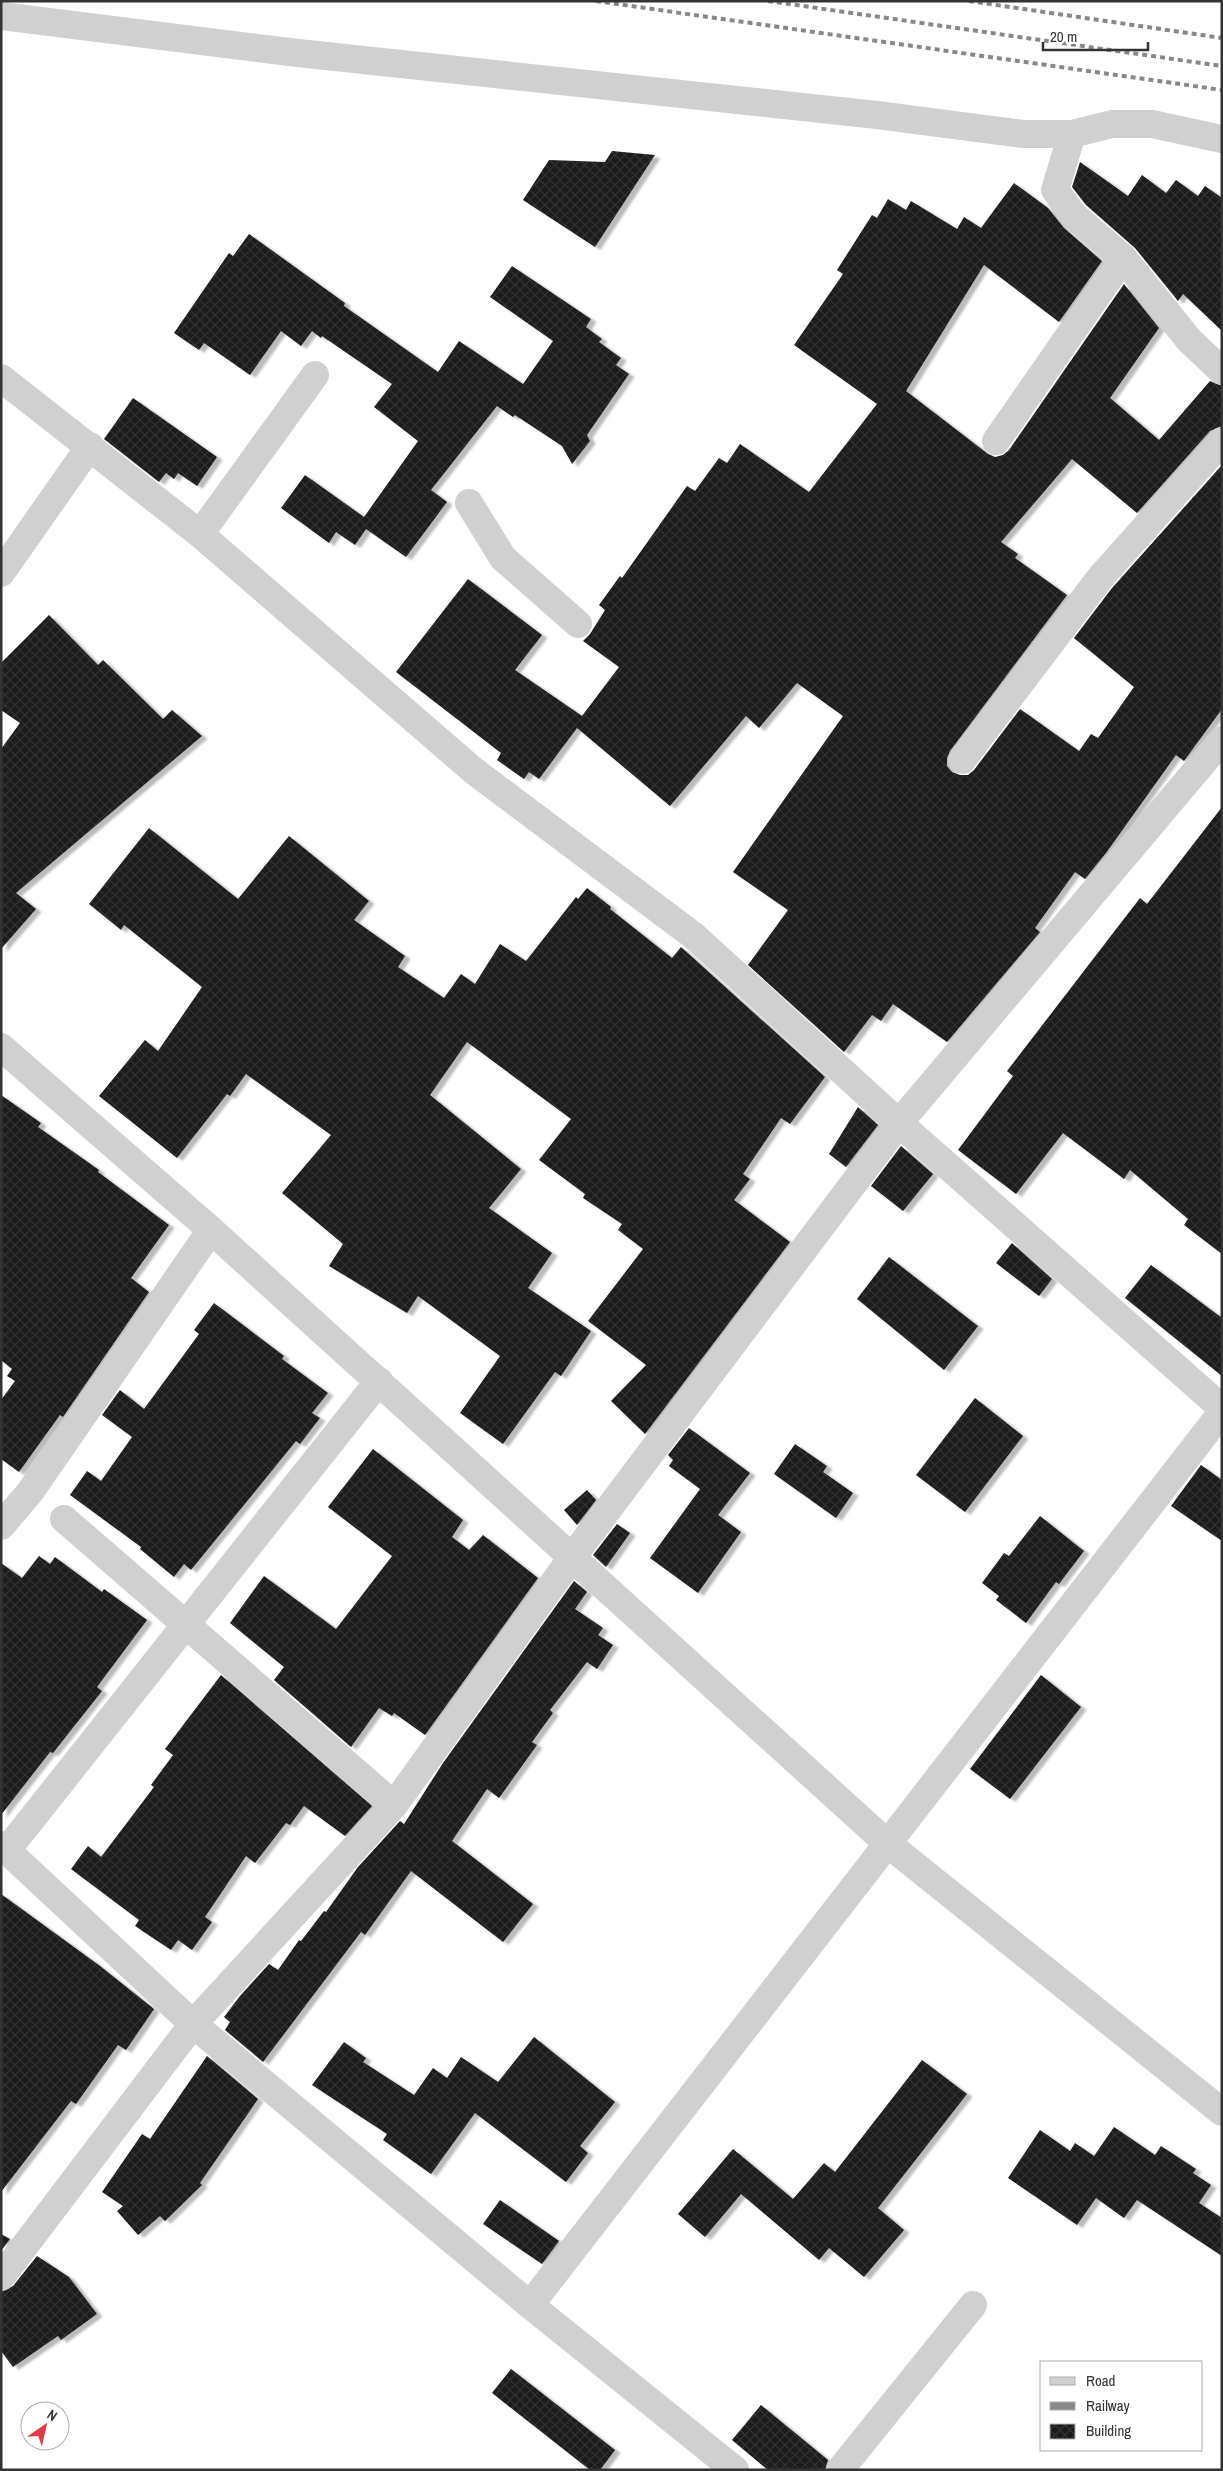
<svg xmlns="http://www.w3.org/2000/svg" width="1223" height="2471" font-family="'Archivo Narrow',sans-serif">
	<defs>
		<pattern id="building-cross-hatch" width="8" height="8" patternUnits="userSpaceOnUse" patternTransform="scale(1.25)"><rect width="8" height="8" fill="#1a1a1a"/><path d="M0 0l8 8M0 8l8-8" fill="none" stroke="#333"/></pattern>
		<filter id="shadow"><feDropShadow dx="5.5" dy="3" stdDeviation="1" flood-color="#0004"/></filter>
	</defs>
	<rect width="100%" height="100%" fill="#fff"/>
	<!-- building -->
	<g fill="url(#building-cross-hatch)" filter="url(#shadow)">
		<path d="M612,151l43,4 -60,92 -72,-47 26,-40 56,2z"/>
		<path d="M1080,162l48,34 14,-21 24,18 10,-13 22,16 7,-10 17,12v133l-39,-37 -5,7 -43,-53 -49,-43 -14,-18z"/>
		<path d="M1014,183l34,25 16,20 38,33 -43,61 -75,-57 -78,126 82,63 7,3 8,-2 6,-5 115,-166 35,44 -49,70 49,42 51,-59 12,5v40l-12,5 -73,82 -65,-54 -71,83 17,12 -3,4 52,37 -117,156 -3,7v8l5,6 8,3h8l6,-5 46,-61 59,42 12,-17 7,4 36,-51 -60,-49 38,-50 110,-123v244l-38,52 -8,-6 -70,98 -21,26 -10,-7 -40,56 5,4 -93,110 -54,-38 -12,17 -9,-6 -28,37 -96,-87 40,-55 -55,-38 110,-156 -46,-33 -38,45 -13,-12 -76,90 -93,-78 -38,51 -10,-7 -5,7 -27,-19 4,-7 -105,-81 72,-93 74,56 -27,35 67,46 37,-49 -36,-26 7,-7 15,-24 -6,-5 21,-29 2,2 65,-92 8,5 24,-33 8,5 13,-19 69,48 68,-88 -83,-59 49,-71 -6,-4 35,-55 5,3 11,-19 18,11 5,-9 46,28 7,-12 17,11z"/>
		<path d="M249,234l96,69 -1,3 94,66 21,-31 64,43 30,-43 -63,-44 22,-31 79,53 -5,8 16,12 -3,3 22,16 -5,7 13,9 -42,61 3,6 -18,23 -10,-18 -47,-31 -2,2 -16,-11 -66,84 16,12 -41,55 -40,-28 -11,16 -19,-13 -7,11 -48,-35 24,-33 59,42 54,-76 -44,-34 18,-23 -70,-48 -1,2 -9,-7 -11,15 -20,-15 -31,44 -46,-32 -5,7 -25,-17 55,-80 4,3z"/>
		<path d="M133,398l84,59 -20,29 -19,-13 -4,6 -8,-6 -7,9 -55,-43z"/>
		<path d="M49,615l49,50 5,-5 60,59 9,-9 30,26 -186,157 20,16 -35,40v-200l19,-26 -19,-13v-47z"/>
		<path d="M1222,807v447l-38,-29 4,-6 -58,-49 -6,9 -61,-46 -47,61 -58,-44 55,-74 -6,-5 133,-173 7,6z"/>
		<path d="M149,828l89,71 51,-63 80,65 -15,19 51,36 -7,11 46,31 17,-24 14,10 25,-40 26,17 50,-64 2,2 9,-11 24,19 -1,2 62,49 9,-11 144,130 -35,47 -9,-6 -38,56 7,5 -16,21 56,42 -145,192 -34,-33 35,-36 -58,-44 55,-72 -25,-19 4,-6 -39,-26 2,-4 -46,-34 32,-41 -104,-77 -37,53 91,74 -32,39 63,45 -24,35 63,43 -30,45 -6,-4 -52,72 -43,-31 40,-57 -82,-60 -11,17 -78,-47 14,-22 -61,-51 49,-58 -85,-61 -16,22 -3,-2 -50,64 -78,-62 46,-56 13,11 44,-64 -78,-62 -3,5 -32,-26z"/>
		<path d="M1,1095l40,28 -3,4 61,43 -1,2 71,53 -38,53 18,14 -86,125 -3,-2 -41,57 -18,-13v-59l14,-19 -8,-5 5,-7 -11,-9z"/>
		<path d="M858,1107l20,18 -32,42 -17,-13z"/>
		<path d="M901,1146l32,28 -30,37 -32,-25z"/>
		<path d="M1012,1243l40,36 -13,17 -43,-33z"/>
		<path d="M889,1257l89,69 -34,44 -87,-71z"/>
		<path d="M1151,1265l71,53v58l-97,-78z"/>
		<path d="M214,1303l70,53 -2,3 46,34 -16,20 8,5 -20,26 -4,-3 -105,129 -7,-6 -10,13 -34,-28 1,-2 -71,-52 17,-24 14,10 31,-44 -30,-22 18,-25 24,19 55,-75 -5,-4z"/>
		<path d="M975,1398l48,38 -58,76 -49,-37z"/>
		<path d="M689,1428l61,45 -32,42 23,17 -43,61 -48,-35 50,-69 -31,-23 4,-6 -5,-5z"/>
		<path d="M795,1444l32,22 -4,6 30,21 -17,25 -62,-44z"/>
		<path d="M373,1449l90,71 -11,17 17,13 14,-15 55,43 -113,157 -31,-22 -2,3 -13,-8 -28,39 -77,-67 10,-13 -54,-44 34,-47 72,53 56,-73 -64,-49z"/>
		<path d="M1201,1465l21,15v61l-51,-35z"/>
		<path d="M587,1490l9,10 -19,25 -13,-15z"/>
		<path d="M1040,1516l44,35 -25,33 -3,-2 -30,41 -30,-23 3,-4 -17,-13 22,-30 5,3z"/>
		<path d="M617,1524l13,9 -24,34 -13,-12z"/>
		<path d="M39,1556l11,8 5,-7 47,35 2,-3 43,31 -50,67 5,4 -49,62 -3,-1 -49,63v-252l21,15z"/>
		<path d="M574,1581l13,11 -12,17 28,19 -5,7 15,10 -16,24 -10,-7 -37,48 3,3 -21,29 5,3 -38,53 -12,-9 -35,52 81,63 -30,38 -92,-71 -46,64 -4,-3 -98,130 -38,-32 5,-8 -6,-5 16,-21 29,-32 9,6 21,-30 2,1 23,-30 2,1 32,-45 42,-46 4,3 39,-61z"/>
		<path d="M221,1675l151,131 -27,30 -41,-30 -14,19 -4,-2 -31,40 -9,-7 -41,61 7,5 -20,28 -14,-10 -7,10 -36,-24 4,-6 -68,-51 17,-23 13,11 53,-70 -3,-2 22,-30 -8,-6z"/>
		<path d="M1041,1675l40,32 -71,92 -40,-30z"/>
		<path d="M1,1894l99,72 54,43 -28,41 -8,-5 -42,59 -5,-3 -70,91z"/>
		<path d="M534,2037l81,65 -35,44 8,7 -22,29 -91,-69 -44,61 -48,-34 4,-6 -75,-49 32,-43 22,16 -3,4 51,33 19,-27 14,10 14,-21 37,25z"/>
		<path d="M207,2056l51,43 -58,84 2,2 -37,36 -5,-5 -22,19 -21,-24 6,-5 -21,-14 40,-58 8,5z"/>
		<path d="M922,2060l45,34 -89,114 26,22 -40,47 -35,-29 -10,12 -78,-66 -36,43 -27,-23 55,-65 60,50 31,-36 11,9z"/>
		<path d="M1114,2127l41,28 6,-9 35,23 -3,4 18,12 -12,18 23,15v38l-85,-56 -13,18 -28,-20 -19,27 -69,-47 32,-48 30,21 5,-8 19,13z"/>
		<path d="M500,2200l59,41 -17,23 -59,-40z"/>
		<path d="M1,2234l9,5 -9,12z"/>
		<path d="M37,2256l32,21 28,37 -36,26 -3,-4 -45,31 -12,-16v-59l12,-6z"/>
		<path d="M511,2369l104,81 -15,20h-10l-98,-77z"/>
		<path d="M761,2405l67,55 -3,10h-57l-36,-30z"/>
	</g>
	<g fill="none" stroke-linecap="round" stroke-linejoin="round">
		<!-- minor -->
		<g stroke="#d0d0d0" stroke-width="28">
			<path d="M1,16l297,37 579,62 146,19h49l40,-10h40l70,15"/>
			<path d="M1072,134l-17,56 19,26 49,42 66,82 33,31"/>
			<path d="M1,378l199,156 274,237 220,165 205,187 323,285"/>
			<path d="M996,441l127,-183"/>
			<path d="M469,503l34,55 75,66"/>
			<path d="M200,534l115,-159"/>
			<path d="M1,573l89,-127"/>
			<path d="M962,760l138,-182 122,-137"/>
			<path d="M1,1047l210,183 677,614 334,268"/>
			<path d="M64,1519l330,286"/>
			<path d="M1,1526l29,-34 181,-262"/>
			<path d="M1,1845l192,179 337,281 205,165"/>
			<path d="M7,1850l372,-469"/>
			<path d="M1,2277l192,-253 201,-219 179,-249 326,-433 323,-383"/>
			<path d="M530,2305l692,-893"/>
			<path d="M840,2470l133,-165"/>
		</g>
		<!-- rail -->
		<g stroke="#888" stroke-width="4" stroke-dasharray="5 4" stroke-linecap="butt">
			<path d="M596,1l626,89"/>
			<path d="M768,1l454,65"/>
			<path d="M969,1l253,37"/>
		</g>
	</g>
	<!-- border -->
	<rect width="1223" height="2471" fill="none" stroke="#333333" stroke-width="5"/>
	<!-- legend -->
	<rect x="1040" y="2361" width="162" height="90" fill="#ffffff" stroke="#adadad"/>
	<rect x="1050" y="2377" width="25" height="8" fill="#d0d0d0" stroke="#adadad"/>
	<text x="1086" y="2386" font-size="15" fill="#333333">Road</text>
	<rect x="1050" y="2402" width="25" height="8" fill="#888888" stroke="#adadad"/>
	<text x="1086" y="2411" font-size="15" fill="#333333">Railway</text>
	<rect x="1050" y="2424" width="25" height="15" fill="url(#building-cross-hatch)" stroke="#adadad"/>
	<text x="1086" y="2436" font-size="15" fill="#333333">Building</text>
	<!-- north arrow -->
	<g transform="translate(45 2426) rotate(34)"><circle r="24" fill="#ffffff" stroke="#adadad"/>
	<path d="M0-4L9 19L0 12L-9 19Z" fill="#e63946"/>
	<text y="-8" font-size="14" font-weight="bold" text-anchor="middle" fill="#333333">N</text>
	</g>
	<!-- scale -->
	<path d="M1043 42v8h105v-8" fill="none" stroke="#333333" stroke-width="2.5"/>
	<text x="1050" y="42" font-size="15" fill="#333333" stroke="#ffffff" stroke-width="4" paint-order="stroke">20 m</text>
</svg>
